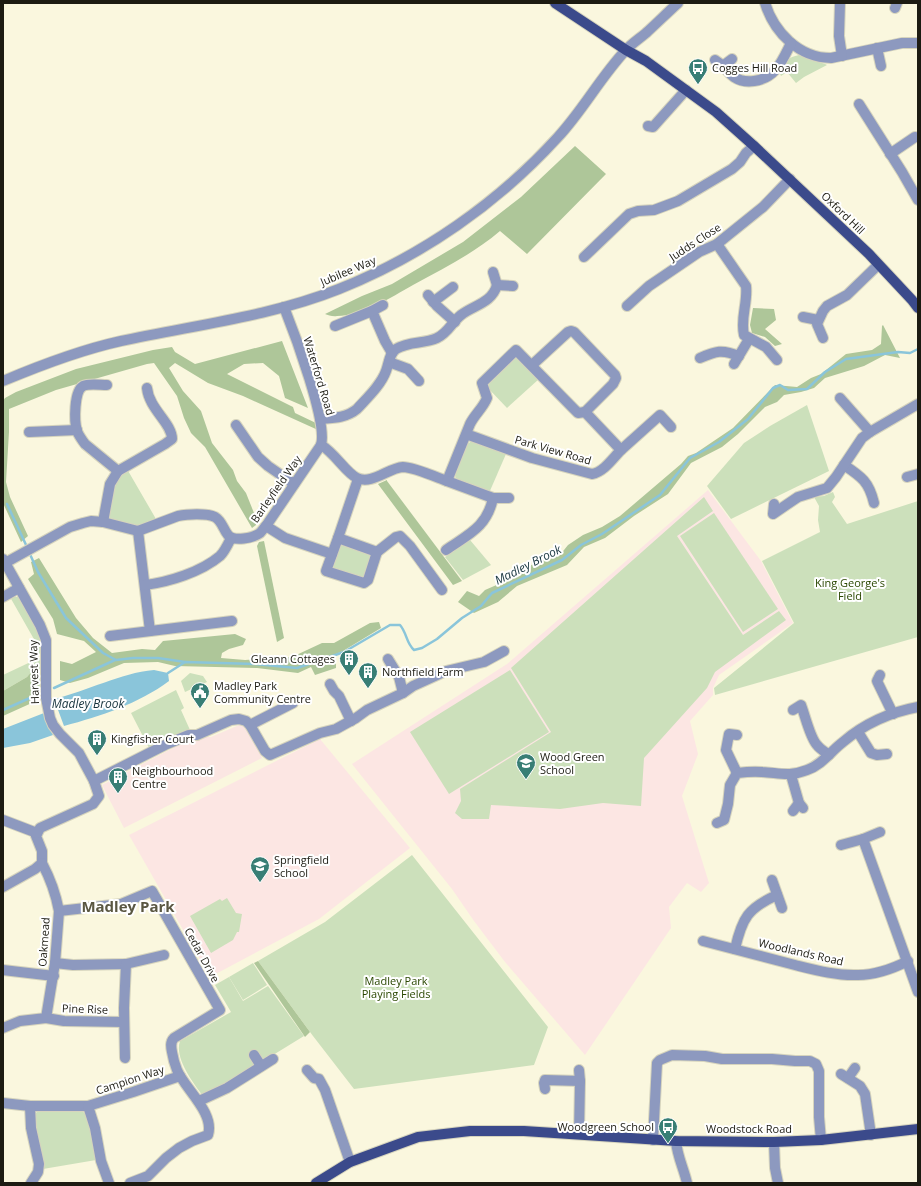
<svg xmlns="http://www.w3.org/2000/svg" width="921" height="1186" font-family="'Open Sans',sans-serif">
	<rect width="100%" height="100%" fill="#faf7de"/>
	<!-- commercial -->
	<path fill="#fbe6e2" d="M244,723l18,35 -138,70 -22,-43 92,-48h17z"/>
	<!-- education -->
	<g fill="#fce6e3">
		<path d="M708,490l53,71 32,62 -74,52 -6,13v7l-23,26 8,33 -16,42 27,87 -8,9 -14,-9 -18,24 2,21 -86,127 -80,-93 -31,-41 -22,-32 -100,-125 155,-100z"/>
		<path d="M320,739l90,109 -91,71 -109,58 -81,-142z"/>
	</g>
	<!-- green -->
	<g fill="#cce0bb">
		<path d="M799,55l26,9 2,1 -23,12 -8,6 -9,-11 -6,4 -2,-5c6,-9 9,-14 20,-16z"/>
		<path d="M516,356l23,23 -32,29 -20,-21 -1,-3z"/>
		<path d="M807,405l22,66 -98,48 -24,-33 37,-43 26,-17z"/>
		<path d="M472,441l34,13 -17,39 -33,-13 -1,-5 12,-31z"/>
		<path d="M127,469l29,50 -18,8 -28,-8 -3,-4c4,-18 5,-33 20,-46z"/>
		<path d="M833,492l2,5 -3,5 15,22 71,-23v136l-203,58 -1,-7 80,-65 -32,-62 58,-29 -2,-12 1,-14 -5,-9 10,-1z"/>
		<path d="M704,497l9,14 -36,25 66,99 36,-24 7,9 -71,52 -8,16 -63,70 -3,48 -38,-3 -43,6 -69,-4 -2,14h-27l-7,-6 6,-12 -1,-12 91,-57 -40,-64z"/>
		<path d="M714,513l64,96 -35,23 -63,-96z"/>
		<path d="M470,540l21,25 -28,15 -18,-23z"/>
		<path d="M339,542l33,12 -9,26 -29,-10 -2,-4z"/>
		<path d="M10,597h9l6,6 19,42 -1,8 -4,1v-6z"/>
		<path d="M39,658l3,1v33l-2,1 -3,-3h-3l-1,-20 -6,7 -24,14v-16z"/>
		<path d="M510,670l39,62 -100,62 -39,-62z"/>
		<path d="M190,673l13,3 4,6 -22,10 -4,-11z"/>
		<path d="M176,690l8,18 -3,2 9,20 -41,18 -18,-35z"/>
		<path d="M412,855l136,172 -14,38 -180,24 -41,-53 -55,-75 67,-39z"/>
		<path d="M227,898l9,15 6,1 -3,18h-2l-4,8 -22,13 -21,-37 30,-17 2,2z"/>
		<path d="M253,963l14,22 -24,15 -14,-23z"/>
		<path d="M229,977l14,24 25,-15 36,50 -86,53 -15,7c-10,-13 -29,-38 -23,-55l51,-29 -16,-27z"/>
		<path d="M39,1110h42c11,6 13,38 15,50l-53,9 -9,-45 1,-10z"/>
	</g>
	<!-- forest -->
	<g fill="#aec699">
		<path d="M575,146l31,28 -79,80 -27,-23c-27,23 -56,37 -87,54 -23,13 -49,30 -76,31 -4,1 -9,-1 -12,-2l37,-18 30,-12 71,-42 58,-45z"/>
		<path d="M753,308l21,1 2,11 -11,9 17,15 -7,2 -10,-9 -13,-4 -2,-8z"/>
		<path d="M883,325l17,33 -15,-3 -21,11 -39,12 -11,10 -13,4 -17,3 -7,7 -12,5 -27,27 -16,13 -31,16 -23,31 -34,22 -29,22 -21,9 -17,18 -50,21 -19,16 -24,11 -16,-11 9,-11 12,5 6,-6 23,-10 33,-21 19,-4 8,-10 15,-10 19,-8 18,-11 61,-52 7,-8 8,-3 37,-25 42,-43 22,2 14,-9 10,-4 25,-20 26,-4 9,-6 1,-18z"/>
		<path d="M282,341l26,67 -23,-10 -6,-22 -16,-13 -19,1 -17,10 66,33 2,6 23,11v6l-75,-34 -35,-13 -33,-20 -6,5 14,23 18,20 11,32 21,27 4,11 9,12 10,25v7l-4,3 -47,-81 -14,-14 -7,-15 -7,-22 -23,-33 -7,1 -91,26 -47,19v23l-3,50 4,15 18,39 -7,6 -18,-39v-102l2,-3 11,-6 60,-23 77,-19 19,-3 3,5 20,12z"/>
		<path d="M387,480v1l75,100 -9,4 -75,-101z"/>
		<path d="M264,541l20,97 -7,4 -20,-96 2,-4z"/>
		<path d="M39,558l37,60 17,20 19,15 30,-4 13,1 8,-9 72,-7 11,5 -3,6 -14,4 -7,4 -1,5 24,2 47,-3 30,-14h12l36,-20 9,-1 2,6 -38,23 -7,3v14l-21,7 -4,-8 -13,6 -41,-5 -82,-2 -17,-4 -34,1 -36,15 -18,5 -10,-3v-19l12,3 24,-12 -12,-11 -27,-7 -4,-15 -25,-40 6,-5 -3,-12z"/>
		<path d="M38,668l1,20 -5,2v12l-31,14v-25l24,-14 6,-7z"/>
		<path d="M258,961l52,71 -5,5 -51,-74z"/>
	</g>
	<!-- water -->
	<g fill="#8ac5da">
		<path d="M154,670l14,3 1,8c-31,23 -68,35 -105,45l-10,-27c34,-8 66,-26 100,-29z"/>
		<path d="M44,713l3,10 6,12 -23,8 -27,5v-19z"/>
	</g>
	<g fill="none" stroke-linecap="round" stroke-linejoin="round">
		<!-- stream -->
		<g stroke="#8ac5da" stroke-width="2.5">
			<path d="M7,504l20,43"/>
			<path d="M29,552l9,20 28,46 37,35 13,7 17,-2h25l27,4"/>
			<path d="M168,673l17,-11 70,2 42,4 47,-16 46,-27h10c7,8 6,18 14,25l8,-2 15,-9 25,-21 19,-12 11,-13 70,-33 19,-15 21,-11 58,-39 30,-37 29,-16 29,-23 25,-31 7,-3 8,5 19,-1 18,-17 21,-13 52,-7 12,1 8,-4"/>
			<path d="M54,688l61,-28"/>
			<path d="M3,710l38,-17"/>
		</g>
		<defs>
			<g id="minor">
				<path d="M765,3c9,29 34,55 66,55l71,-15h16"/>
				<path d="M840,3l-1,33 3,20"/>
				<path d="M895,8l2,-5"/>
				<path d="M877,48l4,18"/>
				<path d="M715,60c10,6 11,11 19,17 6,4 13,5 20,4 22,-3 28,-20 37,-38"/>
				<path d="M724,65l8,-6"/>
				<path d="M859,104l43,68 16,28"/>
				<path d="M648,126l5,1 33,-37"/>
				<path d="M890,154l25,-17"/>
				<path d="M717,244l29,42c2,17 -6,32 -2,49l22,12 11,13"/>
				<path d="M584,257l45,-43 9,-3 16,-1 24,-9 54,-32 8,-7 6,-9 8,-7"/>
				<path d="M493,272l4,13"/>
				<path d="M428,295l9,11 18,16"/>
				<path d="M433,302l20,-15"/>
				<path d="M627,306l22,-20 50,-34 18,-8 46,-37 27,-28"/>
				<path d="M284,307c10,25 44,116 37,138 14,8 25,28 36,33 15,7 31,-10 46,-11 10,0 33,10 44,14l23,-57c5,-10 13,-16 17,-26l-5,-15 34,-33 57,58 5,5 7,-1 36,38c-8,8 -17,22 -29,24l-60,-16 -66,-24"/>
				<path d="M372,311l13,30 7,12"/>
				<path d="M803,317l15,3"/>
				<path d="M335,326l37,-15 11,-6"/>
				<path d="M823,338l-6,-14 6,-13 4,-5 20,-11 31,-30"/>
				<path d="M700,358c16,-7 22,-9 39,-2"/>
				<path d="M389,362l19,7 11,12"/>
				<path d="M734,364l15,-25"/>
				<path d="M532,365l36,-33 3,-1 3,1 41,43 1,3 -3,6 -28,28"/>
				<path d="M3,381c38,-16 77,-31 118,-40 73,-16 148,-24 218,-52 83,-33 159,-86 219,-152 25,-27 42,-59 67,-86 6,-7 14,-12 21,-18 11,-10 21,-20 32,-30"/>
				<path d="M107,385c-7,0 -18,-2 -24,1 -9,5 -9,35 -6,45 2,5 5,9 8,13l33,27"/>
				<path d="M840,398l30,34"/>
				<path d="M320,419c14,-1 26,-1 37,-10 10,-11 24,-24 29,-38 3,-8 3,-17 10,-22 13,-8 28,-5 41,-11 11,-5 15,-16 24,-23 13,-10 31,-12 36,-30l16,1"/>
				<path d="M236,425l22,32 10,9 26,18"/>
				<path d="M29,432l48,-2"/>
				<path d="M621,450l39,-35 11,12"/>
				<path d="M844,465c18,12 25,17 30,38"/>
				<path d="M907,477l11,-3"/>
				<path d="M358,479l-20,59 39,14 19,-15 4,-1 10,10 32,44"/>
				<path d="M447,481l46,17h16"/>
				<path d="M774,504l-1,10 25,-17 29,-9 9,-11 26,-39 8,-6 48,-28"/>
				<path d="M103,522l7,-38 8,-13 47,-27 7,-5c0,-16 -23,-30 -25,-51"/>
				<path d="M266,526l19,12 47,16"/>
				<path d="M138,531l12,100"/>
				<path d="M338,538l-12,33 38,12 4,-3 9,-28"/>
				<path d="M446,550c23,-16 41,-23 47,-52"/>
				<path d="M3,559l37,66 6,15v58l4,20 3,7 7,9 19,19 15,28 5,15 -6,8 -53,24 -4,8 6,15v12l-7,6 -32,18"/>
				<path d="M5,563l65,-36 13,-4 8,-2 12,1 35,9 40,-15c9,-2 29,-3 37,1 7,4 8,12 13,18 6,7 25,3 32,-2 2,-2 4,-5 6,-7l55,-81"/>
				<path d="M145,585c24,-3 56,-13 75,-29 5,-5 8,-12 11,-18"/>
				<path d="M3,597l16,-9"/>
				<path d="M110,636l122,-15"/>
				<path d="M388,659l11,18 4,16"/>
				<path d="M880,675l-3,6 16,33"/>
				<path d="M330,684l4,7 5,5 12,25"/>
				<path d="M793,710l8,-5c4,10 9,33 16,40 3,4 8,7 12,10"/>
				<path d="M250,725l43,-22"/>
				<path d="M858,732l13,21 6,2 10,-1"/>
				<path d="M737,773l-11,-23 3,-16 8,1"/>
				<path d="M791,775l8,28 4,5"/>
				<path d="M94,781l73,-37 22,-9h8l34,-15 8,-1 7,2 4,4 15,26 5,4 50,-22 16,-4 20,-11 11,-8 36,-17 10,-7 33,-15 38,-9 20,-11"/>
				<path d="M793,811l6,-8"/>
				<path d="M3,820l34,13"/>
				<path d="M717,823l7,-3 4,-16 2,-19 7,-12c8,-1 16,-2 25,-1 18,1 27,5 45,-2 15,-5 24,-19 36,-28 21,-18 48,-30 75,-35"/>
				<path d="M880,832l-17,7 55,153"/>
				<path d="M841,845l22,-6"/>
				<path d="M772,880l10,28"/>
				<path d="M59,911l62,-7 31,-13 68,119 -46,28c-4,4 -3,9 -2,14 1,6 3,13 5,18 8,19 38,43 31,65l-16,6 -13,7 -13,10 -18,18 -18,7"/>
				<path d="M703,941c31,8 61,16 92,24 20,5 42,11 63,10 17,0 34,-6 50,-14"/>
				<path d="M735,949c7,-31 13,-41 42,-54"/>
				<path d="M55,963l18,2 53,-1 38,-9"/>
				<path d="M3,970l51,6"/>
				<path d="M46,1018l18,3 60,1"/>
				<path d="M3,1028l17,-7 26,-3 9,-55 4,-52c-3,-16 -9,-33 -17,-48"/>
				<path d="M254,1055l7,11"/>
				<path d="M125,1058l-1,-50 2,-44"/>
				<path d="M307,1070l7,8 5,1 6,11 25,72"/>
				<path d="M579,1070l1,11 -1,53"/>
				<path d="M841,1074l19,12 5,8 6,41"/>
				<path d="M848,1078l7,-10"/>
				<path d="M545,1089l-1,-6 1,-3 35,1"/>
				<path d="M199,1101l28,-13 46,-29"/>
				<path d="M3,1103l27,3h58l45,-14 47,-16"/>
				<path d="M30,1106l1,22 8,36 -1,8 -7,11"/>
				<path d="M88,1106l7,22 6,33 8,22"/>
				<path d="M653,1140l4,-77 3,-3 12,-5 33,1 17,3h50l23,2h15l6,3 3,7v46l2,23"/>
				<path d="M676,1141c1,15 8,28 11,42"/>
				<path d="M774,1142l1,26 3,15"/>
			</g>
			<g id="major">
				<path d="M555,3l71,47 20,11 70,51 38,34 115,108 43,46 6,8"/>
				<path d="M316,1183l34,-21 68,-25 52,-6h54l152,10 98,1 47,-2 97,-11"/>
			</g>
		</defs>
		<!-- minor casing -->
		<use href="#minor" stroke="#d6d4bd" stroke-width="12"/>
		<!-- major casing -->
		<use href="#major" stroke="#d6d4bd" stroke-width="12"/>
		<!-- minor -->
		<use href="#minor" stroke="#8d99bf" stroke-width="10"/>
		<!-- major -->
		<use href="#major" stroke="#3b4a8b" stroke-width="10"/>
	</g>
	<!-- icons -->
	<defs>
		<symbol id="bus-pin" viewBox="-11 -11 22 30"><path d="M0 17L-7.5 6A9.5 9.5 0 1 1 7.5 6Z" fill="#387e75" stroke="#fff"/><path d="M-5-6H5V4H4V6H2V4H-2V6H-4V4H-5ZM-3.5-4V0h7V-4ZM-3.5 1.2v1.5H-2V1.2ZM2 1.2v1.5H3.5V1.2Z" fill="#fff"/></symbol>
		<symbol id="building-pin" viewBox="-11 -11 22 30"><path d="M0 17L-7.5 6A9.5 9.5 0 1 1 7.5 6Z" fill="#387e75" stroke="#fff"/><path d="M-4-6H4V6H1V3H-1V6H-4ZM-2.5-4.3h1.7v1.8h-1.7ZM.8-4.3h1.7v1.8H.8ZM-2.5-1h1.7V.8h-1.7ZM.8-1h1.7V.8H.8Z" fill="#fff"/></symbol>
		<symbol id="civic-pin" viewBox="-11 -11 22 30"><path d="M0 17L-7.5 6A9.5 9.5 0 1 1 7.5 6Z" fill="#387e75" stroke="#fff"/><path d="M-.6-6.5H3V-4.5H.6V-3L4-1V1h2V6H-6V1h2V-1L-.6-3ZM-1.2 2.5V6h2.4V2.5Z" fill="#fff"/></symbol>
		<symbol id="school-pin" viewBox="-11 -11 22 30"><path d="M0 17L-7.5 6A9.5 9.5 0 1 1 7.5 6Z" fill="#387e75" stroke="#fff"/><path d="M0-5L7-2L0 1L-7-2ZM-4 1L0 2.5L4 1V4Q0 6-4 4Z" fill="#fff"/></symbol>
	</defs>
	<g fill-rule="evenodd">
		<use href="#bus-pin" x="687" y="57" width="22" height="30"/>
		<use href="#building-pin" x="338" y="648" width="22" height="30"/>
		<use href="#building-pin" x="357" y="661" width="22" height="30"/>
		<use href="#civic-pin" x="189" y="681" width="22" height="30"/>
		<use href="#building-pin" x="86" y="728" width="22" height="30"/>
		<use href="#school-pin" x="515" y="752" width="22" height="30"/>
		<use href="#building-pin" x="107" y="766" width="22" height="30"/>
		<use href="#school-pin" x="249" y="855" width="22" height="30"/>
		<use href="#bus-pin" x="657" y="1116" width="22" height="30"/>
	</g>
	<g text-anchor="middle" stroke-width="4" stroke-linejoin="round" paint-order="stroke">
		<!-- poi labels -->
		<g font-size="11" fill="#1c1b12" stroke="#fff" text-anchor="start">
			<text x="712" y="72">Cogges Hill Road</text>
			<text x="335" y="663" text-anchor="end">Gleann Cottages</text>
			<text x="382" y="676">Northfield Farm</text>
			<text x="214" y="690">Madley Park<tspan x="214" dy="13">Community Centre</tspan></text>
			<text x="111" y="743">Kingfisher Court</text>
			<text x="540" y="761">Wood Green<tspan x="540" dy="13">School</tspan></text>
			<text x="132" y="775">Neighbourhood<tspan x="132" dy="13">Centre</tspan></text>
			<text x="274" y="864">Springfield<tspan x="274" dy="13">School</tspan></text>
			<text x="654" y="1131" text-anchor="end">Woodgreen School</text>
		</g>
		<!-- street labels -->
		<g font-size="11" fill="#1c1b12" stroke="#fff">
			<text transform="translate(843 213) rotate(44)" y="4">Oxford Hill</text>
			<text transform="translate(695 242) rotate(-33)" y="4">Judds Close</text>
			<text transform="translate(348 271) rotate(-23)" y="4">Jubilee Way</text>
			<text transform="translate(319 376) rotate(73)" y="4">Waterford Road</text>
			<text transform="translate(553 450) rotate(16)" y="4">Park View Road</text>
			<text transform="translate(276 489) rotate(-55)" y="4">Barleyfield Way</text>
			<text transform="translate(34 672) rotate(-92)" y="4">Harvest Way</text>
			<text transform="translate(44 942) rotate(-86)" y="4">Oakmead</text>
			<text transform="translate(801 952) rotate(13)" y="4">Woodlands Road</text>
			<text transform="translate(202 955) rotate(61)" y="4">Cedar Drive</text>
			<text transform="translate(85 1009) rotate(2)" y="4">Pine Rise</text>
			<text transform="translate(130 1080) rotate(-18)" y="4">Campion Way</text>
			<text x="749" y="1133">Woodstock Road</text>
		</g>
		<!-- park labels -->
		<g font-size="11" fill="#2a4701" stroke="#fff">
			<text x="850" y="587">King George's<tspan x="850" dy="13">Field</tspan></text>
			<text x="396" y="985">Madley Park<tspan x="396" dy="13">Playing Fields</tspan></text>
		</g>
		<!-- water labels -->
		<g font-size="12" font-style="italic" fill="#16333d" stroke="#fff">
			<text transform="translate(528 565) rotate(-27)" y="4">Madley Brook</text>
			<text x="88" y="708">Madley Brook</text>
		</g>
		<!-- district labels -->
		<g font-size="15" font-weight="bold" fill="#5a5742" stroke="#fff">
			<text x="128" y="912">Madley Park</text>
		</g>
	</g>
	<!-- border -->
	<rect width="921" height="1186" fill="none" stroke="#1c1b12" stroke-width="8"/>
</svg>
